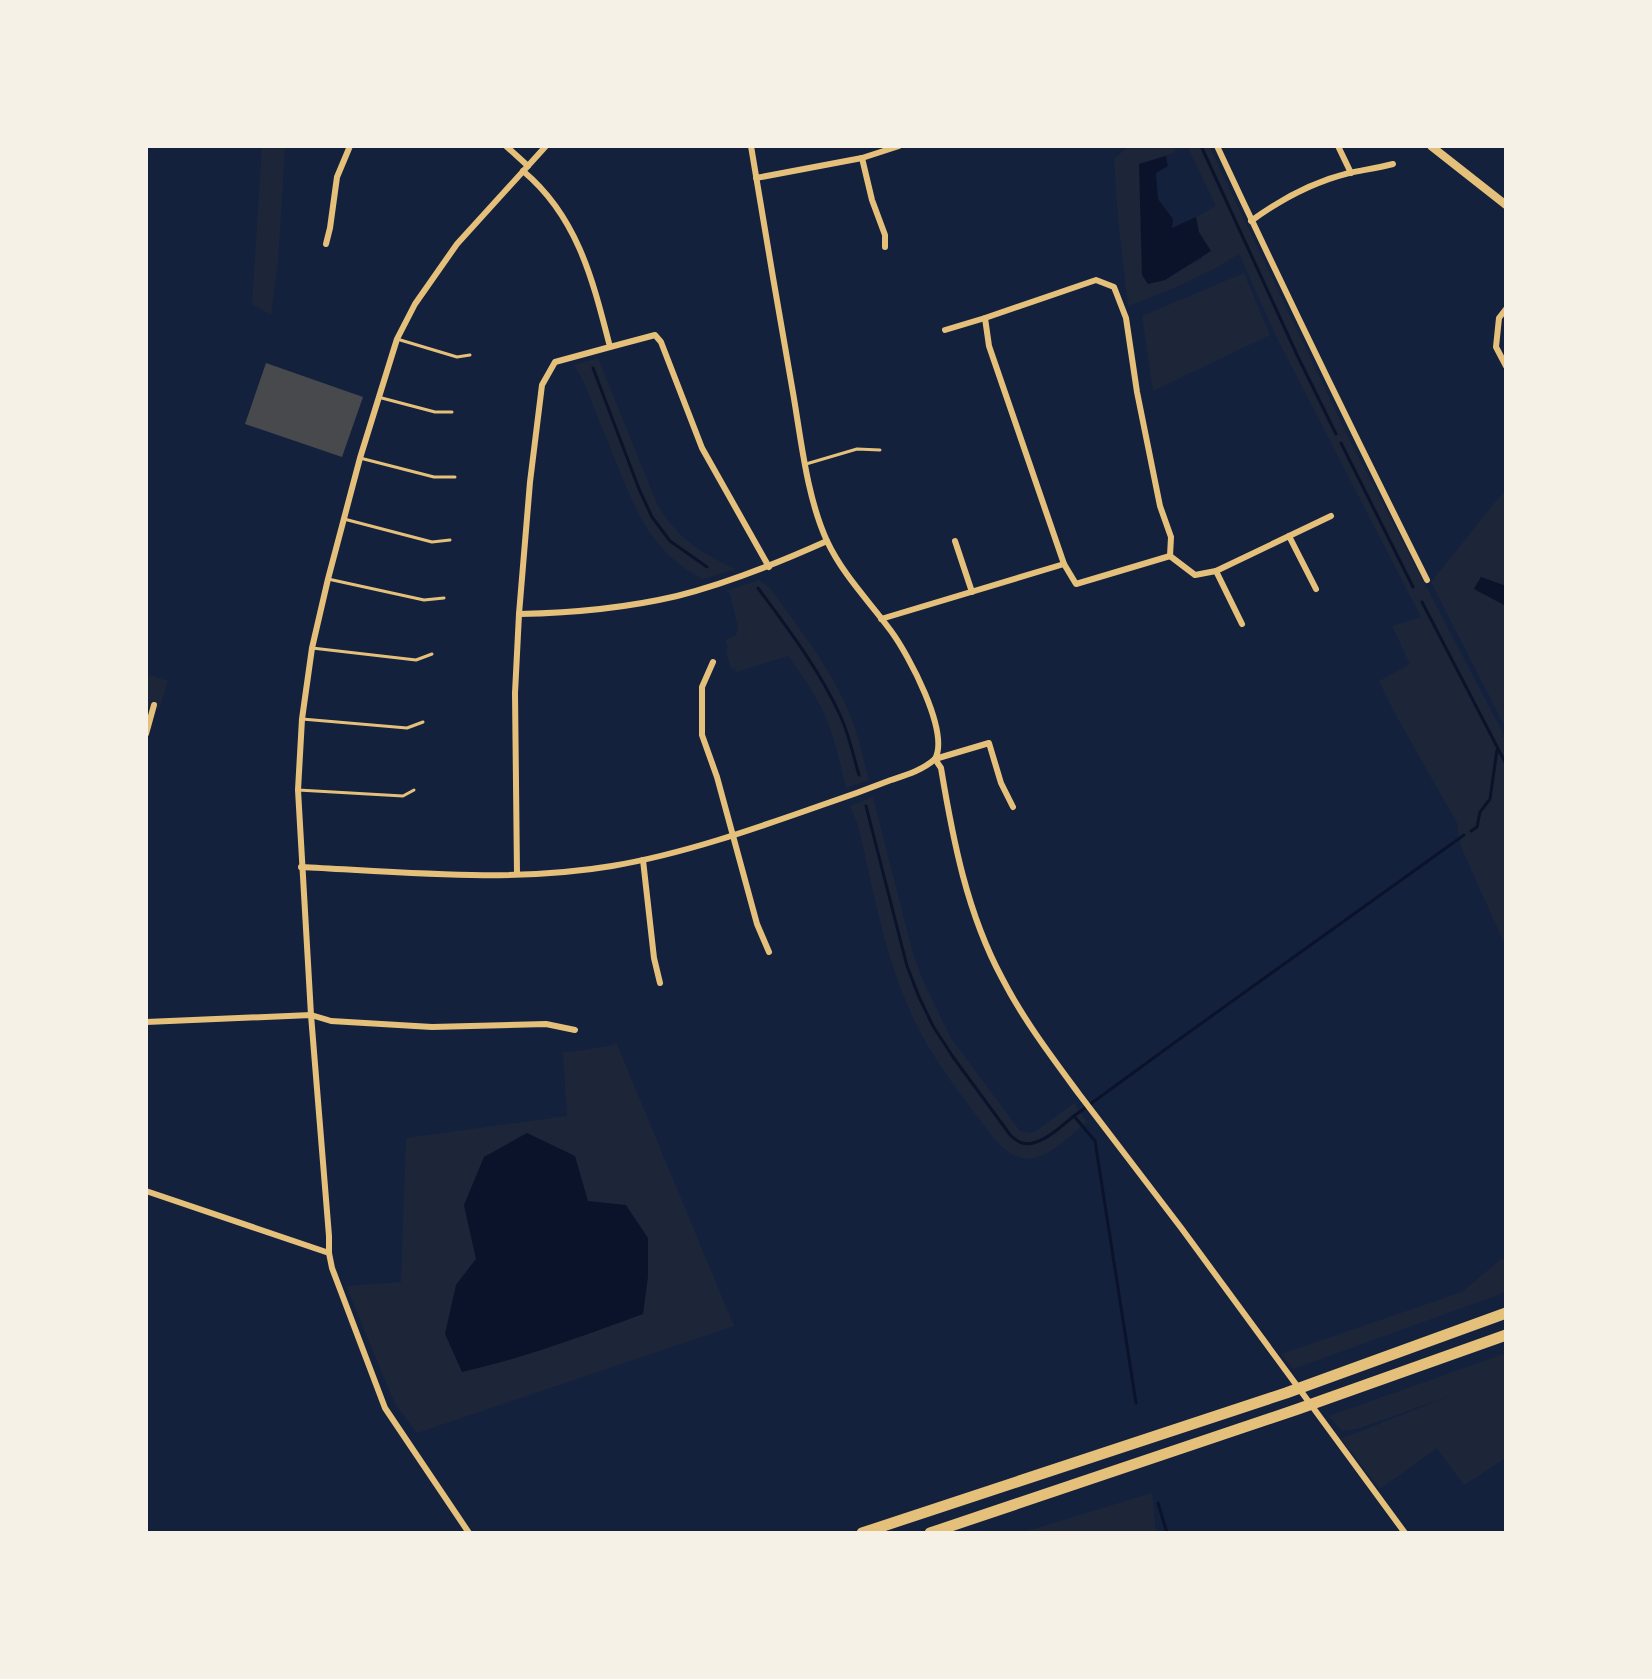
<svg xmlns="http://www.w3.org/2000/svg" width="1652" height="1679" font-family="'Noto Sans',sans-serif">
	<rect width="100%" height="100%" fill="#14213d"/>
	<!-- green -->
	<g fill="#1d2539" fill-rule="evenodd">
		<path d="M262,146h23l-7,116 -7,53 -19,-11z"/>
		<path d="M1129,146h44l3,6 -37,12 48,102 15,-7 -6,-42 20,-11 -29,-60h22l141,295 156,298v208l-45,-100 -4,-24 -59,-104 -19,-38 31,-17 -18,-38 29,-9 -144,-279 -38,-84 -25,15 -42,20 -44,17 -10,-88 -4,-59z"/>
		<path d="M1244,273l26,62 -117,56 -11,-75z"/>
		<path d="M598,358l59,146c20,34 43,49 79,65l-33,10c-52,-27 -66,-66 -87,-117 -11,-27 -22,-54 -33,-82l-9,-15z"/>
		<path d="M1506,489v97l-25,-9 -7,11 32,18v113l-3,4 -72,-141z"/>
		<path d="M759,580l12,9c28,40 61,80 79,126 9,21 13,43 19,65l-23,8c-6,-24 -11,-50 -21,-73 -10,-21 -23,-40 -37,-59l-52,16 -1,-4 -4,1 -5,-19 2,-3 -3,-7 11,-5 2,-7 -8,-35 -4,-2z"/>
		<path d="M146,674l22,7 -9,29 -13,-4z"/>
		<path d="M873,797l40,157 11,29 27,55 69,93 11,2 5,-2 38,-28 13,19c-13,10 -34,31 -49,35 -28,8 -44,-19 -58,-37 -25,-33 -52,-68 -69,-107 -27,-59 -38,-125 -53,-188l-8,-19z"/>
		<path d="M616,1042l118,284 -317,107 -22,-29 -49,-118 55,-4 5,-144 161,-22 -4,-65 7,1 45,-7zM484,1157l104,44 60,37v38l-5,38 -187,-29 20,-26 -12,-54z"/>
		<path d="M1506,1258v34l-213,77 -12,-15 181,-62 38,-32z"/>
		<path d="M1506,1353v105l-42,27 -27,-37 -57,41 -39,-50 111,-44 -95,34 -15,2 -13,-15z"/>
		<path d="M1152,1493l4,40h-136z"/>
	</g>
	<!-- water -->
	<g fill="#0b132b">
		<path d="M1166,156l2,10 -12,7 2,26 15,20 -1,9 24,-11 3,15 12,19 -46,29 -17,4 -6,-9 -3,-111z"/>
		<path d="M1481,577l25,9v20l-32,-17z"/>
		<path d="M527,1133l48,23 13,45 38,4 22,33v38l-5,38c-60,22 -119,44 -181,58l-17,-38 11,-49 20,-26 -12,-54 20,-48z"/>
	</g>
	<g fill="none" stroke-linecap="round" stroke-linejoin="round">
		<!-- stream -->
		<g stroke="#0b132b" stroke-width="3">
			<path d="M1201,146l97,211 38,77"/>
			<path d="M593,368l46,121 13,28 18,24 37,26"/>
			<path d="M1341,443l72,144"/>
			<path d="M758,588c30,41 61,81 82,127 9,19 13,40 19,60"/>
			<path d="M1422,602l84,162"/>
			<path d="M866,806l41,160 12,31 14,29 20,31 58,79c3,2 7,6 11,7 18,5 39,-17 52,-27l21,25 41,262"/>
			<path d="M1471,831l6,-4 3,-15 10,-13 7,-49"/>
			<path d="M1074,1116l100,-73 290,-208"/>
			<path d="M1158,1503l9,30"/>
		</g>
	</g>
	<!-- building -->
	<path fill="#48494c" d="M266,363l97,34 -21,60 -97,-33z"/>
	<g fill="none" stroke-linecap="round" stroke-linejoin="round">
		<!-- service -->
		<g stroke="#e5c07b" stroke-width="3">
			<path d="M397,339l60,18 13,-2"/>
			<path d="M378,397l57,15h17"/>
			<path d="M360,458l74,19h21"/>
			<path d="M806,464l51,-15 23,1"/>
			<path d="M344,519l88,23 18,-2"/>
			<path d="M328,579l96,21 20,-2"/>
			<path d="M312,648l104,12 16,-6"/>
			<path d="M302,719l105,9 16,-6"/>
			<path d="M298,790l105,6 11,-6"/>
		</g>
		<!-- minor -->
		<g stroke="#e5c07b" stroke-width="6">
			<path d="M506,146l22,20"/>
			<path d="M751,146c13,80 27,161 41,241 9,50 14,108 35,154 16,34 42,60 64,90 17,23 59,101 44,128"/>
			<path d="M1217,146c68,146 138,290 210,434"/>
			<path d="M1338,146l13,27"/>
			<path d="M862,158l10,42 13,35v12"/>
			<path d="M756,178l106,-20 37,-12"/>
			<path d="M1251,221c30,-22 62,-39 98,-48 14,-3 29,-5 44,-9"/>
			<path d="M326,244l4,-16 7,-51 13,-31"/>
			<path d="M1506,309l-7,9 -3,29 10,19"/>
			<path d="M945,330l40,-12"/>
			<path d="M610,347l45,-12 6,7 41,106 67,119"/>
			<path d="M1289,536l27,53"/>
			<path d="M955,541l17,51"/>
			<path d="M1170,556l25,19 21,-4 115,-55"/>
			<path d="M1064,564l-75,-218 -4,-28 111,-38 18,7 12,31 11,74 23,114 11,31 -1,19"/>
			<path d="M1216,571l26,53"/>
			<path d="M519,614c53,-1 107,-6 158,-18 52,-13 101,-33 150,-55"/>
			<path d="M881,619l183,-55 12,20 94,-28"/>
			<path d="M713,662l-11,25v48l15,42 40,147 12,28"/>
			<path d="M146,734l8,-29"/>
			<path d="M935,759l6,9c12,72 26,145 61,210 21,41 49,78 77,116 34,45 69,90 103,135 75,101 148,203 223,304"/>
			<path d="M643,860l11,98 6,25"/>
			<path d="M301,867c101,5 211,16 311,-1 71,-12 142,-37 210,-61 24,-8 46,-16 69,-25 15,-5 32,-10 44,-21l54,-16 12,40 12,24"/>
			<path d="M517,874l-2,-181 4,-79 11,-132 12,-97 13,-23 55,-15c-17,-66 -32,-130 -87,-176"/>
			<path d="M146,1022l165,-7 20,6 101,6 114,-3 29,6"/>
			<path d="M146,1191l183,62"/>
			<path d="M469,1533l-84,-125 -53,-140 -3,-15v-17l-18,-221 -13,-225 4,-71 10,-71 16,-69 32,-121 37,-119 18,-35 42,-60 89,-98"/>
		</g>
		<!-- tertiary -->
		<path stroke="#e5c07b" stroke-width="8" d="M1431,146l75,59"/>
		<!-- motorway -->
		<g stroke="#e5c07b" stroke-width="11">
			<path d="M862,1533l424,-140 220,-80"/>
			<path d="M930,1533l368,-124 208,-74"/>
		</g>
	</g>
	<!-- border -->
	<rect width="1652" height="1679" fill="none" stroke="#f6f1e7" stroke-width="296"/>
</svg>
